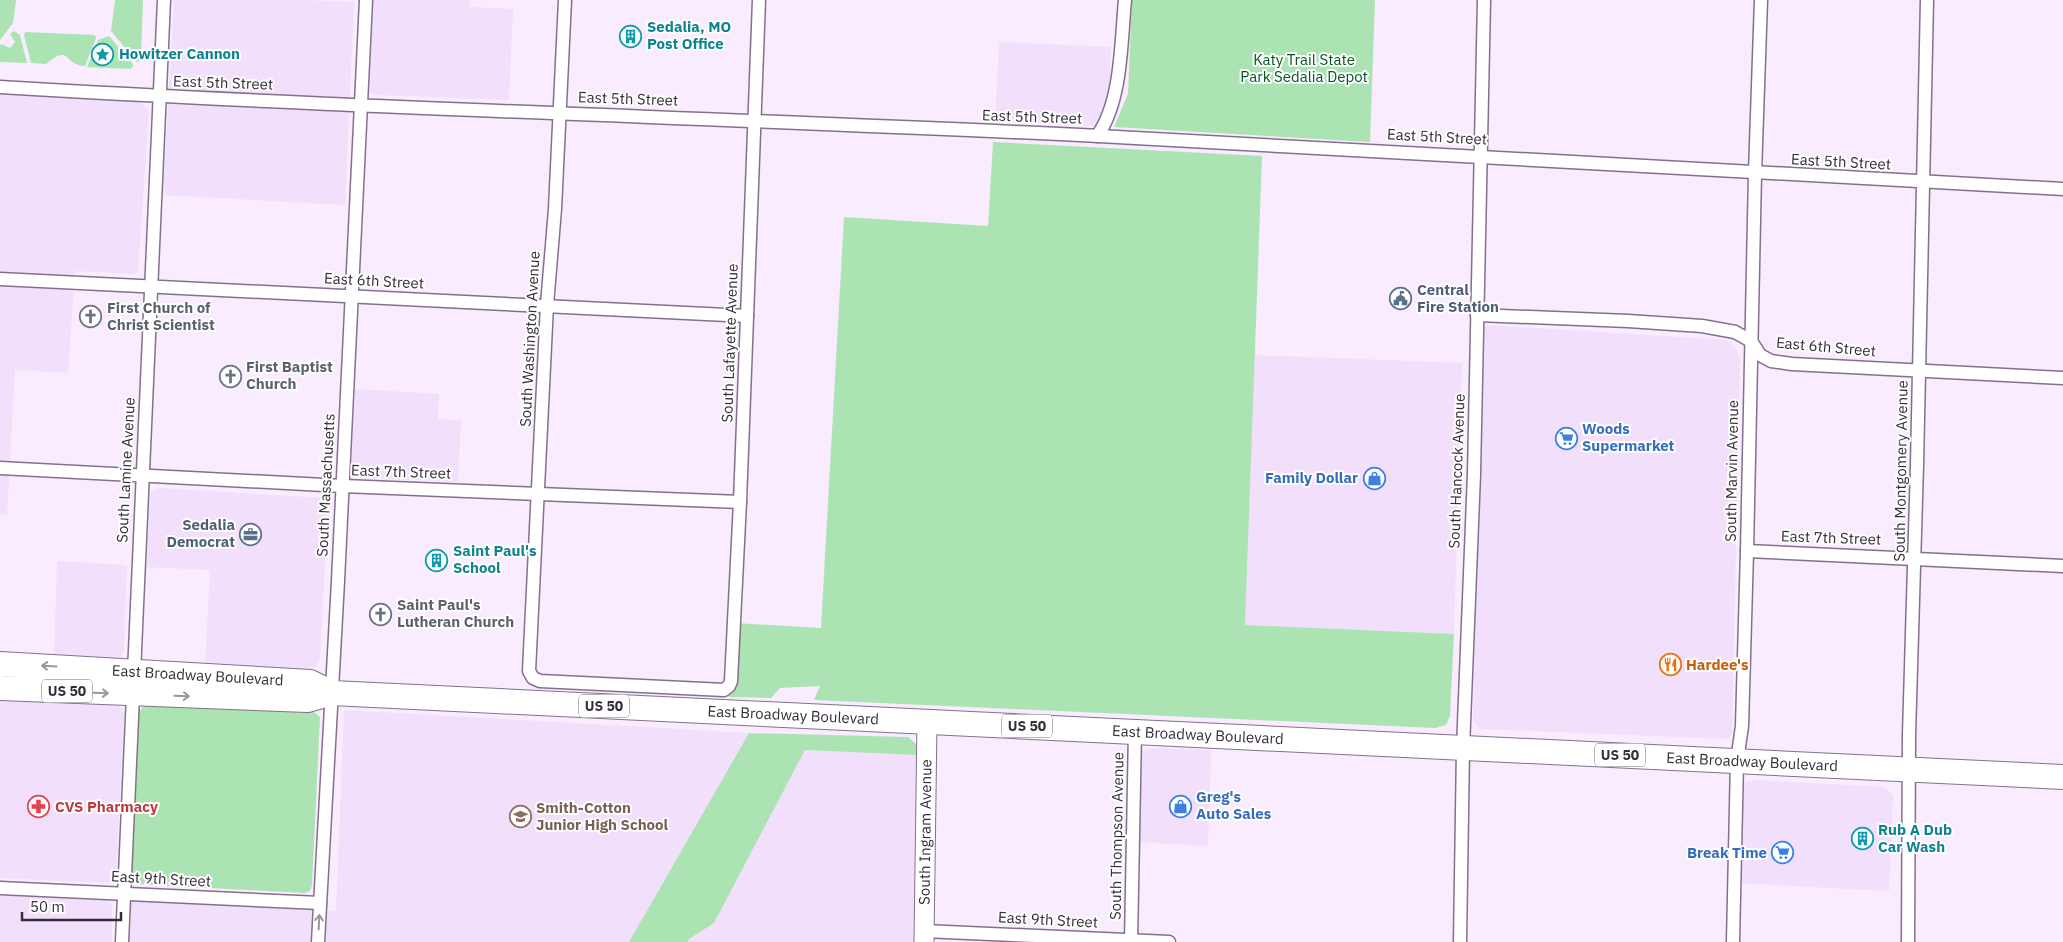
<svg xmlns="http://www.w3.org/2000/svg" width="2063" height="942" font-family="'IBM Plex Sans',sans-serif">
	<rect width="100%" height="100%" fill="#f8ecfe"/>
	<!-- built -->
	<g fill="#f2dffc">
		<path d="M174,0h129l51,2 -9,203 -182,-10z"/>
		<path d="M372,0h98v7l43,2 -4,91 -133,-5 -5,-2 -4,-5z"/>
		<path d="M999,42l112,5 -2,52 -4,14 -10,13 -100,-6z"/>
		<path d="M0,93l135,8 9,4 5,6 -11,161 -5,2 -58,-3 -7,102 -53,-3 -8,145h-7z"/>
		<path d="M1487,325l239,15 9,7 5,11 -8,376 -4,5 -248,-10 -7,-8 7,-390z"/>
		<path d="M1254,355l208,8 -8,271 -209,-9z"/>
		<path d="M355,389l84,5 -1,25 23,1 -3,62 -102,-5 -5,-3z"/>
		<path d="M158,488l166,10 4,5 -8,157 -10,14 -105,-5 5,-99 -63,-3 3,-71 2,-5z"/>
		<path d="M57,561l70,4 -3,85 -3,9 -6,4 -61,-3z"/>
		<path d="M0,697l117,7 5,5 2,6 -8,163 -5,5 -111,-5z"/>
		<path d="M344,710l405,23 -120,209h-502l2,-35 4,-6 203,10z"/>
		<path d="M1154,748l57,2 -3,96 -75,-4 8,-91z"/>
		<path d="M805,750l112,5 -2,187h-227l1,-3 25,-16z"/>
		<path d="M1755,780l130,7 8,8 -4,96 -153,-8 4,-94 5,-7z"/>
		<path d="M0,895l107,6 5,4v37h-112z"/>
	</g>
	<!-- green -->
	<g fill="#ace3b3">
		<path d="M0,0h16l-3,23 -13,17z"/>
		<path d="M115,0h28l-2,58 -2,3 -2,1 -26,-31z"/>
		<path d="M1132,0h243l-5,142 -256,-15 14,-33z"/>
		<path d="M14,31l6,4 7,28 -27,-1v-17l2,-1 8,4 5,-6 -5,-8z"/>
		<path d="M25,32l70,3 1,3 -11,28c-22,-1 -14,-23 -39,-2l-15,-1 -7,-28z"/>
		<path d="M109,36l24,28v3l-3,2 -43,-2 11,-27z"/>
		<path d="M993,142l269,14 -17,469 209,9 -4,82 -4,9 -11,3 -621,-28 6,-14 -40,2 -9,10 -42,-1 5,-74 87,5 23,-411 144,9z"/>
		<path d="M153,704l161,8 6,5 -8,168 -2,6 -5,2 -169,-9 -5,-6 -2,-7 9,-158 6,-7z"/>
		<path d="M749,733l159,4 8,7 1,11 -112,-5 -91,173 -25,16 -1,3h-59z"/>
	</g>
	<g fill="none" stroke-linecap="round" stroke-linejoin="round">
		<defs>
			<g id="street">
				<path d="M565,0l-10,209 -8,96 -18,366 4,7 7,3 184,9 5,-4 2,-5 9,-179 19,-502"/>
				<path d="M0,87c366,22 733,31 1099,49 322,15 643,38 964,53"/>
				<path d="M1097,136c25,-34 24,-95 28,-136"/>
				<path d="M0,279l747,37"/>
				<path d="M1477,315l151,6 74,5 33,6 16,9 9,14 11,6 21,3 271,14"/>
				<path d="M0,468l343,18 397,16"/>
				<path d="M1747,551l316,15"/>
				<path d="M0,888l320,15"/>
				<path d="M924,931l245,11"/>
				<path d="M122,942l42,-942"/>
				<path d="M318,942l20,-361 28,-581"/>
				<path d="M1131,942l4,-211"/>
				<path d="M1460,942l3,-194 11,-274 10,-474"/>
				<path d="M1733,942l4,-181 5,-35 5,-175 8,-378 6,-173"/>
				<path d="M1908,942l1,-207 8,-270 10,-465"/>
			</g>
			<g id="secondary">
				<path id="s1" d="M924,942l3,-221"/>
			</g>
			<g id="highway">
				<path id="s2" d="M0,664l310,18 22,11"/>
				<path id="s3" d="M0,688l308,12 24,-7 1731,84"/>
			</g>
		</defs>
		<!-- street casing -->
		<use href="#street" stroke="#83718b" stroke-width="15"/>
		<!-- secondary casing -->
		<use href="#secondary" stroke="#83718b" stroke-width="21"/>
		<!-- highway casing -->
		<use href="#highway" stroke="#83718b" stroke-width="26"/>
		<!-- street -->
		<use href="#street" stroke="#fff" stroke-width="12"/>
		<!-- secondary -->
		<use href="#secondary" stroke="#fff" stroke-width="19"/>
		<!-- highway -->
		<use href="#highway" stroke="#fff" stroke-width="24"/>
	</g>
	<!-- one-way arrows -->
	<defs><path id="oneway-shaft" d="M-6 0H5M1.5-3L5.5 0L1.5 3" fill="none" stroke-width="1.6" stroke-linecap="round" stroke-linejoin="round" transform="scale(1.25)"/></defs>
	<g stroke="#9a969c">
		<use href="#oneway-shaft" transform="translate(49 666) rotate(-177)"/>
		<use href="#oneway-shaft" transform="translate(101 693) rotate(2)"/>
		<use href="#oneway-shaft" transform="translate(182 696) rotate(2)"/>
		<use href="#oneway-shaft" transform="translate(319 922) rotate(-87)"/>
	</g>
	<!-- icons -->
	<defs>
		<symbol id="building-ring" viewBox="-11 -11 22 22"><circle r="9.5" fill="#fefefe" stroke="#0f9aa8" stroke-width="1.5"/><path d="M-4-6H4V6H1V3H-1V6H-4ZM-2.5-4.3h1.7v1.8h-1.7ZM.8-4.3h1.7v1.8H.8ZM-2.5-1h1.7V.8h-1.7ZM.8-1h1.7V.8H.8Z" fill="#0f9aa8"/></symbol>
		<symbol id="sight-ring" viewBox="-11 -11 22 22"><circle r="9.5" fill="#fefefe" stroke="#0f9aa8" stroke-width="1.5"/><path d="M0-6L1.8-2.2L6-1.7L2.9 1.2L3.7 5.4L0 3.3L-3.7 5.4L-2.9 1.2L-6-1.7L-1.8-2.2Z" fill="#0f9aa8"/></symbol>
		<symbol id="civic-ring" viewBox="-11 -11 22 22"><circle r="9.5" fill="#fefefe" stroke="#5c6f8a" stroke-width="1.5"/><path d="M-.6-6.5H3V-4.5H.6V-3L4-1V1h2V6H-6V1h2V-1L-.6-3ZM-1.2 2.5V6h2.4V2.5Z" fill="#5c6f8a"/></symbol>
		<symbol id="church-ring" viewBox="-11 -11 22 22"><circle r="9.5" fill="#fefefe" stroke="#6b7280" stroke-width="1.5"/><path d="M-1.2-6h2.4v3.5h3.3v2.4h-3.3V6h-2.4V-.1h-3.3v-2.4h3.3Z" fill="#6b7280"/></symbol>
		<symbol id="supermarket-ring" viewBox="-11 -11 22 22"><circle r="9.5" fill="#fefefe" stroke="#3f7fe0" stroke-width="1.5"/><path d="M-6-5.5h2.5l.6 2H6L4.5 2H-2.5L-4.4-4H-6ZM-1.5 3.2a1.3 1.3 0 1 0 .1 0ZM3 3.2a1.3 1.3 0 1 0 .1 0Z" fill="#3f7fe0"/></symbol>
		<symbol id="shop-ring" viewBox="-11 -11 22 22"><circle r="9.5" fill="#fefefe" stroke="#3f7fe0" stroke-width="1.5"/><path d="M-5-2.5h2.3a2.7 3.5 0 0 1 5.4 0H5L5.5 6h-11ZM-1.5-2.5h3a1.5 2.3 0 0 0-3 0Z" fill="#3f7fe0"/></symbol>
		<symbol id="office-ring" viewBox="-11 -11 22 22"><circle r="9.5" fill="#fefefe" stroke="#5c6f8a" stroke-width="1.5"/><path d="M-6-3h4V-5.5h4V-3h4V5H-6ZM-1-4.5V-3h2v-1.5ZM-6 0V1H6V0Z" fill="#5c6f8a"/></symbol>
		<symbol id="restaurant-ring" viewBox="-11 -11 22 22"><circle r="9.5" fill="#fefefe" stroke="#e8710a" stroke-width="1.5"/><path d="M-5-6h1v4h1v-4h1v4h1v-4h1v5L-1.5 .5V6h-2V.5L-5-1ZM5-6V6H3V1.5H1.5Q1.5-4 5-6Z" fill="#e8710a"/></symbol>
		<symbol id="pharmacy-ring" viewBox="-11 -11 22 22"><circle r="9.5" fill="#fefefe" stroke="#e0444e" stroke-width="1.5"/><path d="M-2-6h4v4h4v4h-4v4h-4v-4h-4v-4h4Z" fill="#e0444e"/></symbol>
		<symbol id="school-ring" viewBox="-11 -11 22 22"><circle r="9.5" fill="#fefefe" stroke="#8d6e63" stroke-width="1.5"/><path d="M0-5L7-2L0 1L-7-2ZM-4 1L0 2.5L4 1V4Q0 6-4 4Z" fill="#8d6e63"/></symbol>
	</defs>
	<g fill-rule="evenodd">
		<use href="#building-ring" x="618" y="24" width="25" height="25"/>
		<use href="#sight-ring" x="90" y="42" width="25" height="25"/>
		<use href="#civic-ring" x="1388" y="286" width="25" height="25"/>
		<use href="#church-ring" x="78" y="304" width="25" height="25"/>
		<use href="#church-ring" x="218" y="364" width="25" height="25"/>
		<use href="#supermarket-ring" x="1554" y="426" width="25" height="25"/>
		<use href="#shop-ring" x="1362" y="466" width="25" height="25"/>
		<use href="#office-ring" x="238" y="522" width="25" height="25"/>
		<use href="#building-ring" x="424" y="548" width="25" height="25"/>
		<use href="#church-ring" x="368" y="602" width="25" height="25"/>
		<use href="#restaurant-ring" x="1658" y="652" width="25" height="25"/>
		<use href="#shop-ring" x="1168" y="794" width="25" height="25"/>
		<use href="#pharmacy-ring" x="26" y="794" width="25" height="25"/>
		<use href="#school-ring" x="508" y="804" width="25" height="25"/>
		<use href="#building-ring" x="1850" y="826" width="25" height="25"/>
		<use href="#supermarket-ring" x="1770" y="840" width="25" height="25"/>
	</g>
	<g text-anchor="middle" stroke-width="4" stroke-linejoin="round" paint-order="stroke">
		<!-- shield labels -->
		<g fill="#fefefe" stroke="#716c74" stroke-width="1">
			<rect x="42" y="679.5" width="50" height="23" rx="4"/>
			<rect x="579" y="694.5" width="50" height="23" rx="4"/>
			<rect x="1002" y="714.5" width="50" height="23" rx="4"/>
			<rect x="1595" y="743.5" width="50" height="23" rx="4"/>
		</g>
		<g font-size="14" font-weight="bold" fill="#352d39">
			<text x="67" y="696">US 50</text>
			<text x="604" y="711">US 50</text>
			<text x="1027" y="731">US 50</text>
			<text x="1620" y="760">US 50</text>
		</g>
		<!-- culture labels -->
		<g font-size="15" font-weight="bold" fill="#0d838f" stroke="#fefefe" text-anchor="start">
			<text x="647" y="32">Sedalia, MO<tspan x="647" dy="17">Post Office</tspan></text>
			<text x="119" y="59">Howitzer Cannon</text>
			<text x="453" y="556">Saint Paul's<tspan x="453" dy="17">School</tspan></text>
			<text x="1878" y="835">Rub A Dub<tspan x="1878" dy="17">Car Wash</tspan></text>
		</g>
		<!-- park labels -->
		<g font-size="15" fill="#04541f" stroke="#fefefe">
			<text x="1304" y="65">Katy Trail State<tspan x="1304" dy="17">Park Sedalia Depot</tspan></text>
		</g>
		<!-- street labels -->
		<g font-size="15" fill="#352d39" stroke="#fefefe">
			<text transform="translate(223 83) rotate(2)" y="5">East 5th Street</text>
			<text transform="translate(628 99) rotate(2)" y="5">East 5th Street</text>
			<text transform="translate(1032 117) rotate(2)" y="5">East 5th Street</text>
			<text transform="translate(1437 137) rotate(3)" y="5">East 5th Street</text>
			<text transform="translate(1841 162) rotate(3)" y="5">East 5th Street</text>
			<text transform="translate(374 281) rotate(3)" y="5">East 6th Street</text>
			<text transform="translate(530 339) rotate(-87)" y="5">South Washington Avenue</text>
			<text transform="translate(730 343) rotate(-88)" y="5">South Lafayette Avenue</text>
			<text transform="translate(1826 347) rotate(5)" y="5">East 6th Street</text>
			<text transform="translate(126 470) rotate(-87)" y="5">South Lamine Avenue</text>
			<text transform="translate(1457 471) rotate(-88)" y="5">South Hancock Avenue</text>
			<text transform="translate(1732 471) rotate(-89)" y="5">South Marvin Avenue</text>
			<text transform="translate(1901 471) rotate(-89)" y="5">South Montgomery Avenue</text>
			<text transform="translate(401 472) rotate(2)" y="5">East 7th Street</text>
			<text transform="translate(326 485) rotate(-87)" y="5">South Massachusetts</text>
			<text transform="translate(1831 538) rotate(2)" y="5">East 7th Street</text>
			<text dy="5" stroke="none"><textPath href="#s2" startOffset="198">East Broadway Boulevard</textPath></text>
			<text dy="5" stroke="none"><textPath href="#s3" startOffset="795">East Broadway Boulevard</textPath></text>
			<text dy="5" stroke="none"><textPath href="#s3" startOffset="1200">East Broadway Boulevard</textPath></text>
			<text dy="5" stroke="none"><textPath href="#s3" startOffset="1755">East Broadway Boulevard</textPath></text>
			<text dy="5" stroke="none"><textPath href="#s1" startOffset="110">South Ingram Avenue</textPath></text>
			<text transform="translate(1117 836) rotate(-89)" y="5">South Thompson Avenue</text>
			<text transform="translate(161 879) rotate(3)" y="5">East 9th Street</text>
			<text transform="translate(1048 920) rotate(3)" y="5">East 9th Street</text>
		</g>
		<!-- service labels -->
		<g font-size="15" font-weight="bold" fill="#4e5e75" stroke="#fefefe" text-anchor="start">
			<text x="1417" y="295">Central<tspan x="1417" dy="17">Fire Station</tspan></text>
			<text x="235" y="530" text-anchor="end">Sedalia<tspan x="235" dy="17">Democrat</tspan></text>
		</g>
		<!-- worship labels -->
		<g font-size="15" font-weight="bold" fill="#5b616d" stroke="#fefefe" text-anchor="start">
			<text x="107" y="313">First Church of<tspan x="107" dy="17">Christ Scientist</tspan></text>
			<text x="246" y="372">First Baptist<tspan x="246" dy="17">Church</tspan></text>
			<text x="397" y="610">Saint Paul's<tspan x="397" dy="17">Lutheran Church</tspan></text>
		</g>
		<!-- shop labels -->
		<g font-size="15" font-weight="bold" fill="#366cbe" stroke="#fefefe" text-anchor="start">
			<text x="1582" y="434">Woods<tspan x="1582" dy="17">Supermarket</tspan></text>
			<text x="1358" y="483" text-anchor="end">Family Dollar</text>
			<text x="1196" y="802">Greg's<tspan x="1196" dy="17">Auto Sales</tspan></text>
			<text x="1767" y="858" text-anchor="end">Break Time</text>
		</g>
		<!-- food labels -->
		<g font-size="15" font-weight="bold" fill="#c56008" stroke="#fefefe" text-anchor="start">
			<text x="1686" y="670">Hardee's</text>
		</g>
		<!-- health labels -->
		<g font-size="15" font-weight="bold" fill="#be3a42" stroke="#fefefe" text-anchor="start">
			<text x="55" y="812">CVS Pharmacy</text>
		</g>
		<!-- education labels -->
		<g font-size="15" font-weight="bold" fill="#785e54" stroke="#fefefe" text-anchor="start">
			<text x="536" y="813">Smith-Cotton<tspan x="536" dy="17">Junior High School</tspan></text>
		</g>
	</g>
	<!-- scale -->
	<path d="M22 912v8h99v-8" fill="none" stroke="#352d39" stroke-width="2.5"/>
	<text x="30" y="912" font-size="15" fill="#352d39" stroke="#fefefe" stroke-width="4" paint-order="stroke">50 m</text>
</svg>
